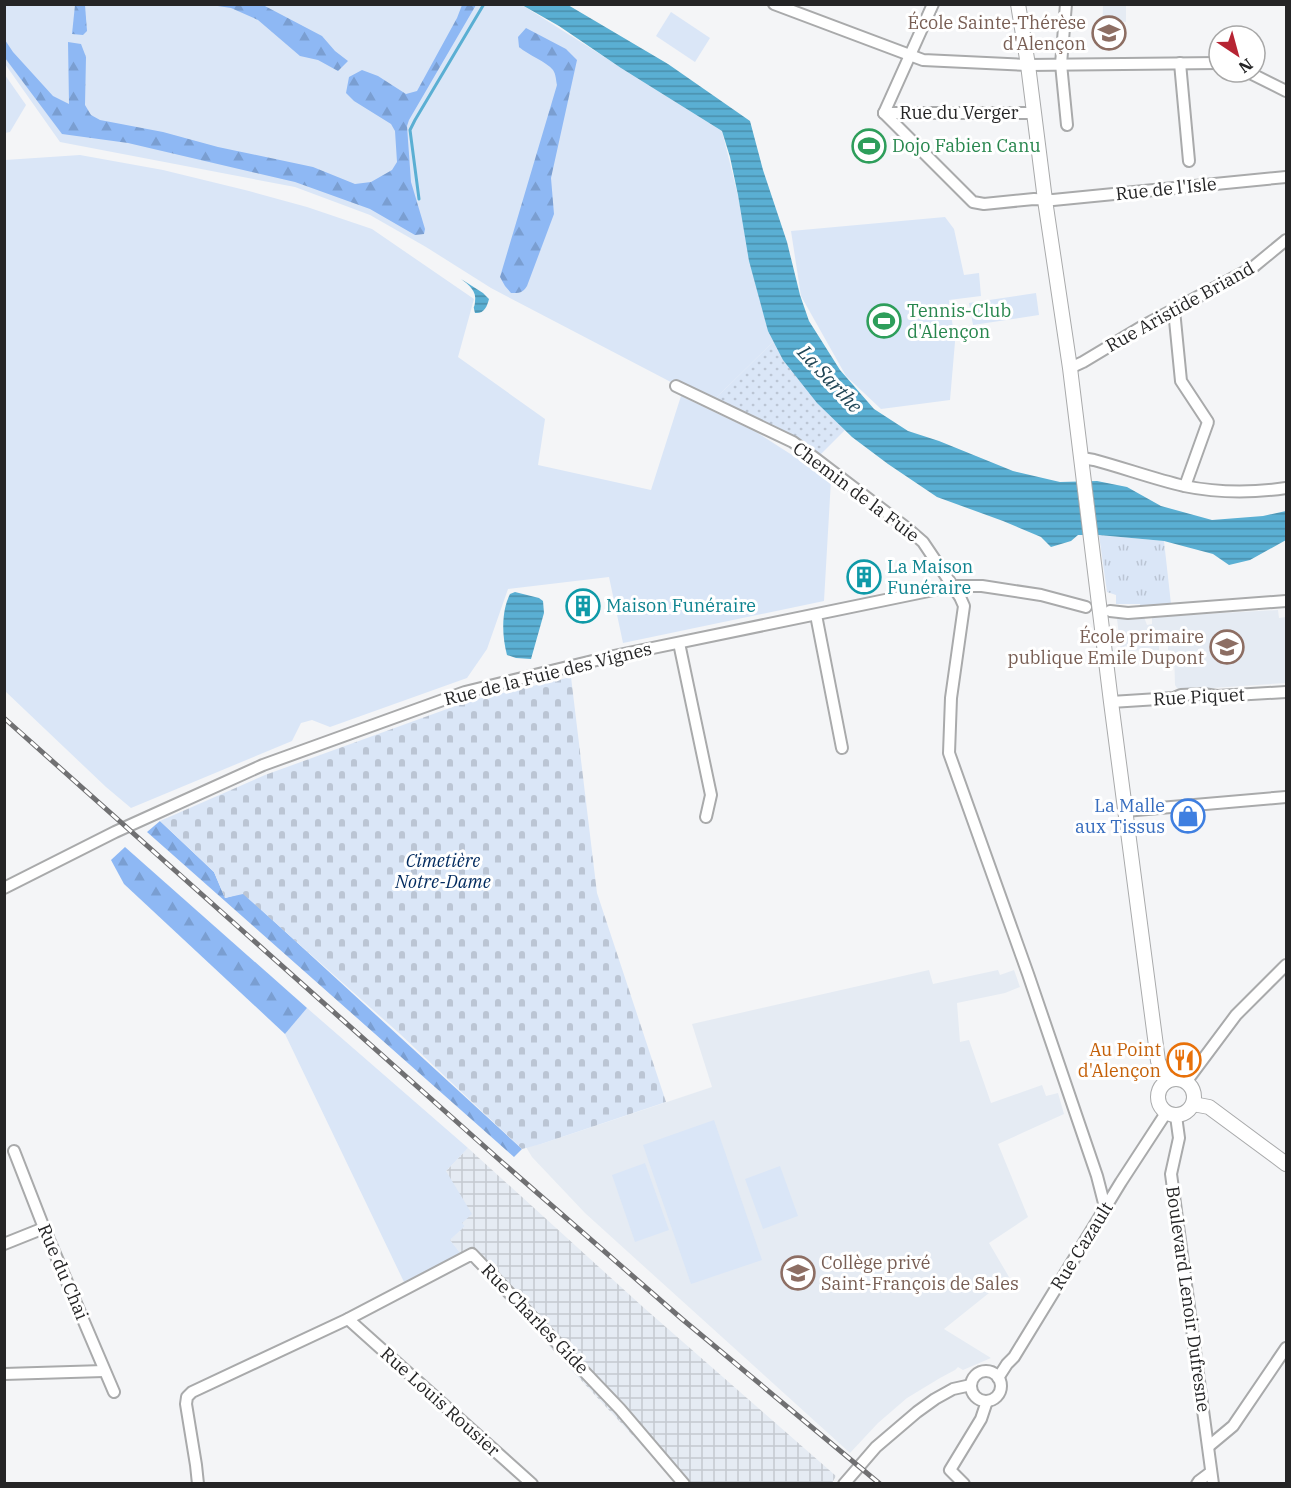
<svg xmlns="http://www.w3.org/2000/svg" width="1291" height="1488" font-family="'IBM Plex Serif',serif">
	<defs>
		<pattern id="industrial-grid" width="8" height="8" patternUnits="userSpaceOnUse" patternTransform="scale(1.5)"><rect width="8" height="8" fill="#e5ebf3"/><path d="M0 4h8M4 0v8" fill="none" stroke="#c4c9d0"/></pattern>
		<pattern id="forest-firs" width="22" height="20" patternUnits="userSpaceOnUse" patternTransform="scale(1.5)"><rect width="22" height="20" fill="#8eb8f4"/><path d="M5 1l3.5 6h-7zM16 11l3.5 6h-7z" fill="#7a9ed1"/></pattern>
		<pattern id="cemetery-stones" width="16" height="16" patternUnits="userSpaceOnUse" patternTransform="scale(1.5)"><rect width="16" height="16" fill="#dae6f7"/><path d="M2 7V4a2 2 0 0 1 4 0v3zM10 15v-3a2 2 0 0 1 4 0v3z" fill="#bbc5d4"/></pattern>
		<pattern id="park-tufts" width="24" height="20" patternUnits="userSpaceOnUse" patternTransform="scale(1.5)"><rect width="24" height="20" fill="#dae6f7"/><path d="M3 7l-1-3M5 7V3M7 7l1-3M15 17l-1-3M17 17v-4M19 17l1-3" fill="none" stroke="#bbc5d4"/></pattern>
		<pattern id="garden-dots" width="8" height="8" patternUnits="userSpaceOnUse" patternTransform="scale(1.5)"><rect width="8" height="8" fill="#dae6f7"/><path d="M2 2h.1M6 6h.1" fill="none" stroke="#bbc5d4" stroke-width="1.8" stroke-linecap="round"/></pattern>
		<pattern id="water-rules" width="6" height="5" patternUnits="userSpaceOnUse" patternTransform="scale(1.5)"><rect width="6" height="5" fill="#5aafd3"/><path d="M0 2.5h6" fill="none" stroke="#4a8eab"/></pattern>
	</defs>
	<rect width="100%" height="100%" fill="#f4f5f7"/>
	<!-- built -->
	<g fill="#e5ebf3">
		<path d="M1103,5h23v17l-10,-1 -2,23 -12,-1z"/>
		<path d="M1278,610l1,8 7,-1v66l-104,7 -5,-2 -2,-3 -1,-34 -6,-1v-6h-9v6l-38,1 -4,-32 27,-2 3,8 5,-1v-7z"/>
		<path d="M929,970l4,14 65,-14 2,5 14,-5 6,17 -15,6 -48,10 3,39 9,-2 22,63 51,-18 4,11 12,-3 6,21 -66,30 30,73 -39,26 20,34 -65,52 47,29 -28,12 -5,-3 -3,3 -15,8 -33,20 -29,25 -28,30 -265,-240 -53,-56 -6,-10 15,-3 171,-57 -20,-63z"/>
	</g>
	<!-- industrial -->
	<path fill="url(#industrial-grid)" d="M468,1148l175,159 193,169 -4,7h-155l-199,-213 -17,-16 -11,-14 15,-14 -3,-3 -16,-52z"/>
	<!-- grass -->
	<g fill="#dae6f7">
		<path d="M4,5h518l200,126 52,210 -63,62 -220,-115 -65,-41 -56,-32 -75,-28 -235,-45 -55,-78z"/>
		<path d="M671,12l39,26 -15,24 -39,-26z"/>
		<path d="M5,75l21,30 -16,27 -5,1z"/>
		<path d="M80,155l83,15 86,21 58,16 65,22 102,70 -16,58 87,62 -7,46 113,25 30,-94 75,36 75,48 -7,121 -201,42 -14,-66 -101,12 -21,60 -20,29 -137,49 -18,-7 -11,3 -9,18 -161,67 -25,-21 -101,-96v-531z"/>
		<path d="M945,217l9,12 10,46 15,-2 2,23 -32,4 6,42 -5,58 -69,9 -35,-33 -45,-80 -10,-65z"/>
		<path d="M1036,293l3,22 -66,10 -4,-22z"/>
		<path d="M307,1008l161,140 -22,23 26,43 -10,9 3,3 -15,14 11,14 -57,28 -119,-248z"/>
		<path d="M714,1120l48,140 -71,24 -48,-139z"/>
		<path d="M645,1163l24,67 -34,12 -23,-67z"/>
		<path d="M780,1166l18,50 -35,13 -18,-50z"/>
	</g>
	<!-- forest -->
	<g fill="url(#forest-firs)">
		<path d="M75,5h10l2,26 -4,4 -11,-1z"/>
		<path d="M211,5h52l59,31 13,15 13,10 -10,10 -20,-11 -18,-4 -42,-36 -27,-12z"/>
		<path d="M462,5h14l-67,115 -2,6 4,56 14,47 -1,5 -9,1 -45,-26 -75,-27 -167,-39 -66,-9 -57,-76v-18l8,12 40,44 16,8 -1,-62 13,2 5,13 -1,48 6,10 9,5 63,12 55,15 95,20 42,17 16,-2 21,-12 5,-8 -2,-31 -4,-7 -37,-23 -8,-8 3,-16 13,-7 16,6 28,18 11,-3 40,-73z"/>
		<path d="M526,28l40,21 11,11 -26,118 3,36 -27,72c-4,7 -8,7 -16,7l-6,-7 -5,-9 57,-192c-1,-4 -1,-11 -4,-15 -6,-8 -25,-15 -34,-23l-1,-10z"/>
		<path d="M160,821l54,51 11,26 18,-5 279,256 -8,8 -367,-325z"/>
		<path d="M125,847l182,161 -22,26 -161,-150 -13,-24z"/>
	</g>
	<!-- cemetery -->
	<path fill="url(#cemetery-stones)" d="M571,677l26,216 69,209 -125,42 -19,5 -122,-115 -157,-140 -18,4 -11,-26 -54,-51 105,-46 204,-74z"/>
	<!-- park -->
	<path fill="url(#park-tufts)" d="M1099,535l65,6 7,63 -31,3v-3h-24v-9l-9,-3z"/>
	<!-- garden -->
	<path fill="url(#garden-dots)" d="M774,341c18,34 44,62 71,89l-29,29 -105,-56z"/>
	<!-- water -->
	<g fill="url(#water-rules)">
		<path d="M522,5h46l100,59 82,57 13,49 24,72 13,53 9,26 31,49 34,39 34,22 31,10 74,30 47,11 37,-1 30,6 34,19 51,14 51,-4 23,-5v29l-36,20 -21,5 -16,-11 -49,-13 -65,-6h-21l-7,6 -20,6 -10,-10 -38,-16 -66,-24 -49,-33 -36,-27 -35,-34 -34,-43 -15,-29 -19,-70 -11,-66 -8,-38 -8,-26 -101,-63 -62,-42z"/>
		<path d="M461,279l22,14 6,6c-2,8 -5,15 -14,14 -2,-10 -1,-2 0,-11 2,-11 -6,-17 -14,-23z"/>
		<path d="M515,592l24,6 4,3 1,12 -13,46 -15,-1 -9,-3c-5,-19 -6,-43 3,-61z"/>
	</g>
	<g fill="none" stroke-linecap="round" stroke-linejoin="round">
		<!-- stream -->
		<path stroke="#5aafd3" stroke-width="3" d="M419,199l-9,-69 5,-10 69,-116"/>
		<defs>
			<g id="minor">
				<path d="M774,4l149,56 105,5 191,-2"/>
				<path d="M1066,4l-5,60 6,61"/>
				<path d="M1180,63l9,98"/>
				<path d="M1248,72l38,19"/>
				<path d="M884,113l89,89 11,2 50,-5 19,1 233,-23"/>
				<path d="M884,113h150"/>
				<path d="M884,113l49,-109"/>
				<path d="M1174,310l7,71 27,41 -23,64"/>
				<path d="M1070,368l13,-6 60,-36 109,-58 34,-28"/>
				<path d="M676,386l117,56 23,17 92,70 15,13 37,55 4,9 -13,92 -2,55 79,221 69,202 8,31"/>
				<path d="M1082,458l12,2c30,8 60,19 90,26 34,7 69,7 102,2"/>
				<path d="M1110,611l18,2 158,-12"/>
				<path d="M816,615l26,133"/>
				<path d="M679,643l32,152 -5,22"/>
				<path d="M1111,702l63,-4 7,-3 22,-1 14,2 69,-4"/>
				<path d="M1125,811l161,-14"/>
				<path d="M4,888l111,-56 148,-67 202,-73 144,-35 344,-71h29l59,9 45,12"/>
				<path d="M1186,1082l50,-67 50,-50"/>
				<path d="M1176,1116l3,22 -8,36 42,310"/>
				<path d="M14,1151l30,77 70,164"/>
				<path d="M4,1244l40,-16"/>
				<path d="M348,1319l184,165"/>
				<circle cx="986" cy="1386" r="15"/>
				<path d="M4,1374l100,-3"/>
				<path d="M998,1378l9,-14 7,-7 107,-175 45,-69"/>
				<path d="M1209,1446l24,-20 53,-78"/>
				<path d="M198,1484l-2,-19 -10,-61 1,-7 5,-5 156,-73 124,-65 148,155 64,75"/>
				<path d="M844,1484l32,-37 41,-35 18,-13 18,-10 18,-4"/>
				<path d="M964,1484l-14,-14 31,-51 6,-18"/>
				<path d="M1197,1484l2,-3 12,-9"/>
			</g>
			<g id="major">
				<path d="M1018,4l10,61 17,135 25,168 41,334 47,359 9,20"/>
				<circle cx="1176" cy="1097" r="18"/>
				<path d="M1193,1104l16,3 77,57"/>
			</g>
		</defs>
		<!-- minor casing -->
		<use href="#minor" stroke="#a9aaab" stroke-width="14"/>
		<!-- major casing -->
		<use href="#major" stroke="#a9aaab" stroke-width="16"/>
		<!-- minor -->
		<use href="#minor" stroke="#fff" stroke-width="10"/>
		<!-- major -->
		<use href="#major" stroke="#fff" stroke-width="14"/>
		<defs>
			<path id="rail" d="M4,718l499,445 179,156 198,165"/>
		</defs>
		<!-- rail casing -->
		<use href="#rail" stroke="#707072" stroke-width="5"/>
		<!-- rail -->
		<use href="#rail" stroke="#fff" stroke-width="3" stroke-dasharray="9" stroke-linecap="butt"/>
	</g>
	<!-- icons -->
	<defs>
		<symbol id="school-ring" viewBox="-11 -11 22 22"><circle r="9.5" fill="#fff" stroke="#8d6e63" stroke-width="1.5"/><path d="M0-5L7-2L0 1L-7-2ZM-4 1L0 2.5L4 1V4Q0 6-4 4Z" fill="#8d6e63"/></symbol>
		<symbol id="stadium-ring" viewBox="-11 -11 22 22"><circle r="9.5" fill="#fff" stroke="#2e9e5b" stroke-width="1.5"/><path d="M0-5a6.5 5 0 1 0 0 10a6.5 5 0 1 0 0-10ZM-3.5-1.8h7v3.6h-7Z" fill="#2e9e5b"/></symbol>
		<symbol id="building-ring" viewBox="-11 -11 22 22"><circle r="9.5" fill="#fff" stroke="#0f9aa8" stroke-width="1.5"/><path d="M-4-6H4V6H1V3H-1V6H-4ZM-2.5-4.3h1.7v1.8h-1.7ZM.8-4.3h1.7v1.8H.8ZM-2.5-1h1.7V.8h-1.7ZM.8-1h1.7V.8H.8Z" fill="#0f9aa8"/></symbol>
		<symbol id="shop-ring" viewBox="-11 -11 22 22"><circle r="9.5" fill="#fff" stroke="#3f7fe0" stroke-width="1.5"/><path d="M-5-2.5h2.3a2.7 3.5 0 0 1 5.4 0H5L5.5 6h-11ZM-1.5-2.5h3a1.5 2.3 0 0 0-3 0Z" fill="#3f7fe0"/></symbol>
		<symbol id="restaurant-ring" viewBox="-11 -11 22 22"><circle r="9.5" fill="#fff" stroke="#e8710a" stroke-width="1.5"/><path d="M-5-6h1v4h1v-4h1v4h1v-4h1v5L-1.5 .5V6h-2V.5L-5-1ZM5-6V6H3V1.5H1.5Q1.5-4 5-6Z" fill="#e8710a"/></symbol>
	</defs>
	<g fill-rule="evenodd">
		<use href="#school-ring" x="1090" y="14" width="38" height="38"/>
		<use href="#stadium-ring" x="850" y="127" width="38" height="38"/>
		<use href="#stadium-ring" x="865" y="302" width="38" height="38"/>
		<use href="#building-ring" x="845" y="558" width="38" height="38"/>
		<use href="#building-ring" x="564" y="587" width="38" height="38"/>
		<use href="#school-ring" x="1208" y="628" width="38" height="38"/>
		<use href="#shop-ring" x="1169" y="797" width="38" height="38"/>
		<use href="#restaurant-ring" x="1165" y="1041" width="38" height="38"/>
		<use href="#school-ring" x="779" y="1254" width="38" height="38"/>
	</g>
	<g text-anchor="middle" stroke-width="6" stroke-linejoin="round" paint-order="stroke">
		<!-- education labels -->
		<g font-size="18" fill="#785e54" stroke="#fff" text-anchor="end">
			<text x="1086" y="29">École Sainte-Thérèse<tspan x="1086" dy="21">d'Alençon</tspan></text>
			<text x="1204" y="643">École primaire<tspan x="1204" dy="21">publique Emile Dupont</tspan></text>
			<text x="821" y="1269" text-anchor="start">Collège privé<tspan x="821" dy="21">Saint-François de Sales</tspan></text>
		</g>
		<!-- street labels -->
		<g font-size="18" fill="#252526" stroke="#fff">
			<text x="959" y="119">Rue du Verger</text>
			<text transform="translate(1166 189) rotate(-6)" y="6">Rue de l'Isle</text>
			<text transform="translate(1180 307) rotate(-29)" y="6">Rue Aristide Briand</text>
			<text transform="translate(856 492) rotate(37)" y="6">Chemin de la Fuie</text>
			<text transform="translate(548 674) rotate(-14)" y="6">Rue de la Fuie des Vignes</text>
			<text transform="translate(1199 697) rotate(-3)" y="6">Rue Piquet</text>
			<text transform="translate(1082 1246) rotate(-58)" y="6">Rue Cazault</text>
			<text transform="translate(63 1272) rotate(67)" y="6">Rue du Chai</text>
			<text transform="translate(1188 1299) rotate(82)" y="6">Boulevard Lenoir Dufresne</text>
			<text transform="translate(535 1319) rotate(46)" y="6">Rue Charles Gide</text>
			<text transform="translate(440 1402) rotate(42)" y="6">Rue Louis Rousier</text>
		</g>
		<!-- leisure labels -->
		<g font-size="18" fill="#27864d" stroke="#fff" text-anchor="start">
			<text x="892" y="152">Dojo Fabien Canu</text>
			<text x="907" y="317">Tennis-Club<tspan x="907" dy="21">d'Alençon</tspan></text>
		</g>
		<!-- culture labels -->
		<g font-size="18" fill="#0d838f" stroke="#fff" text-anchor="start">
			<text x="887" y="573">La Maison<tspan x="887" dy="21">Funéraire</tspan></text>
			<text x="606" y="612">Maison Funéraire</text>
		</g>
		<!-- shop labels -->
		<g font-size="18" fill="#366cbe" stroke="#fff" text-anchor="end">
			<text x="1165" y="812">La Malle<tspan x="1165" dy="21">aux Tissus</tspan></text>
		</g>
		<!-- park labels -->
		<g font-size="18" font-style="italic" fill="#012a5e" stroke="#fff">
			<text x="443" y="867">Cimetière<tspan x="443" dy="21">Notre-Dame</tspan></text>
		</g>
		<!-- food labels -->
		<g font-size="18" fill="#c56008" stroke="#fff" text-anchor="end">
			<text x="1161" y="1056">Au Point<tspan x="1161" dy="21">d'Alençon</tspan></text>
		</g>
		<!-- water labels -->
		<g font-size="20" font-style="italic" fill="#204656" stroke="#fff">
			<text transform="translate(830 379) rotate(47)" y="7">La Sarthe</text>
		</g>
	</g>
	<!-- border -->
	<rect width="1291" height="1488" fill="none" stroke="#252526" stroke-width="12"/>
	<!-- north arrow -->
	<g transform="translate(1237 54) rotate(144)"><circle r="28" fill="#ffffff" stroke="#a8a8a8" stroke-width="1.5"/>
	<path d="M0-4.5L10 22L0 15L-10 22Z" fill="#b62433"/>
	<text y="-9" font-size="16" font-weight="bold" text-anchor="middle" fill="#252526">N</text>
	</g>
</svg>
